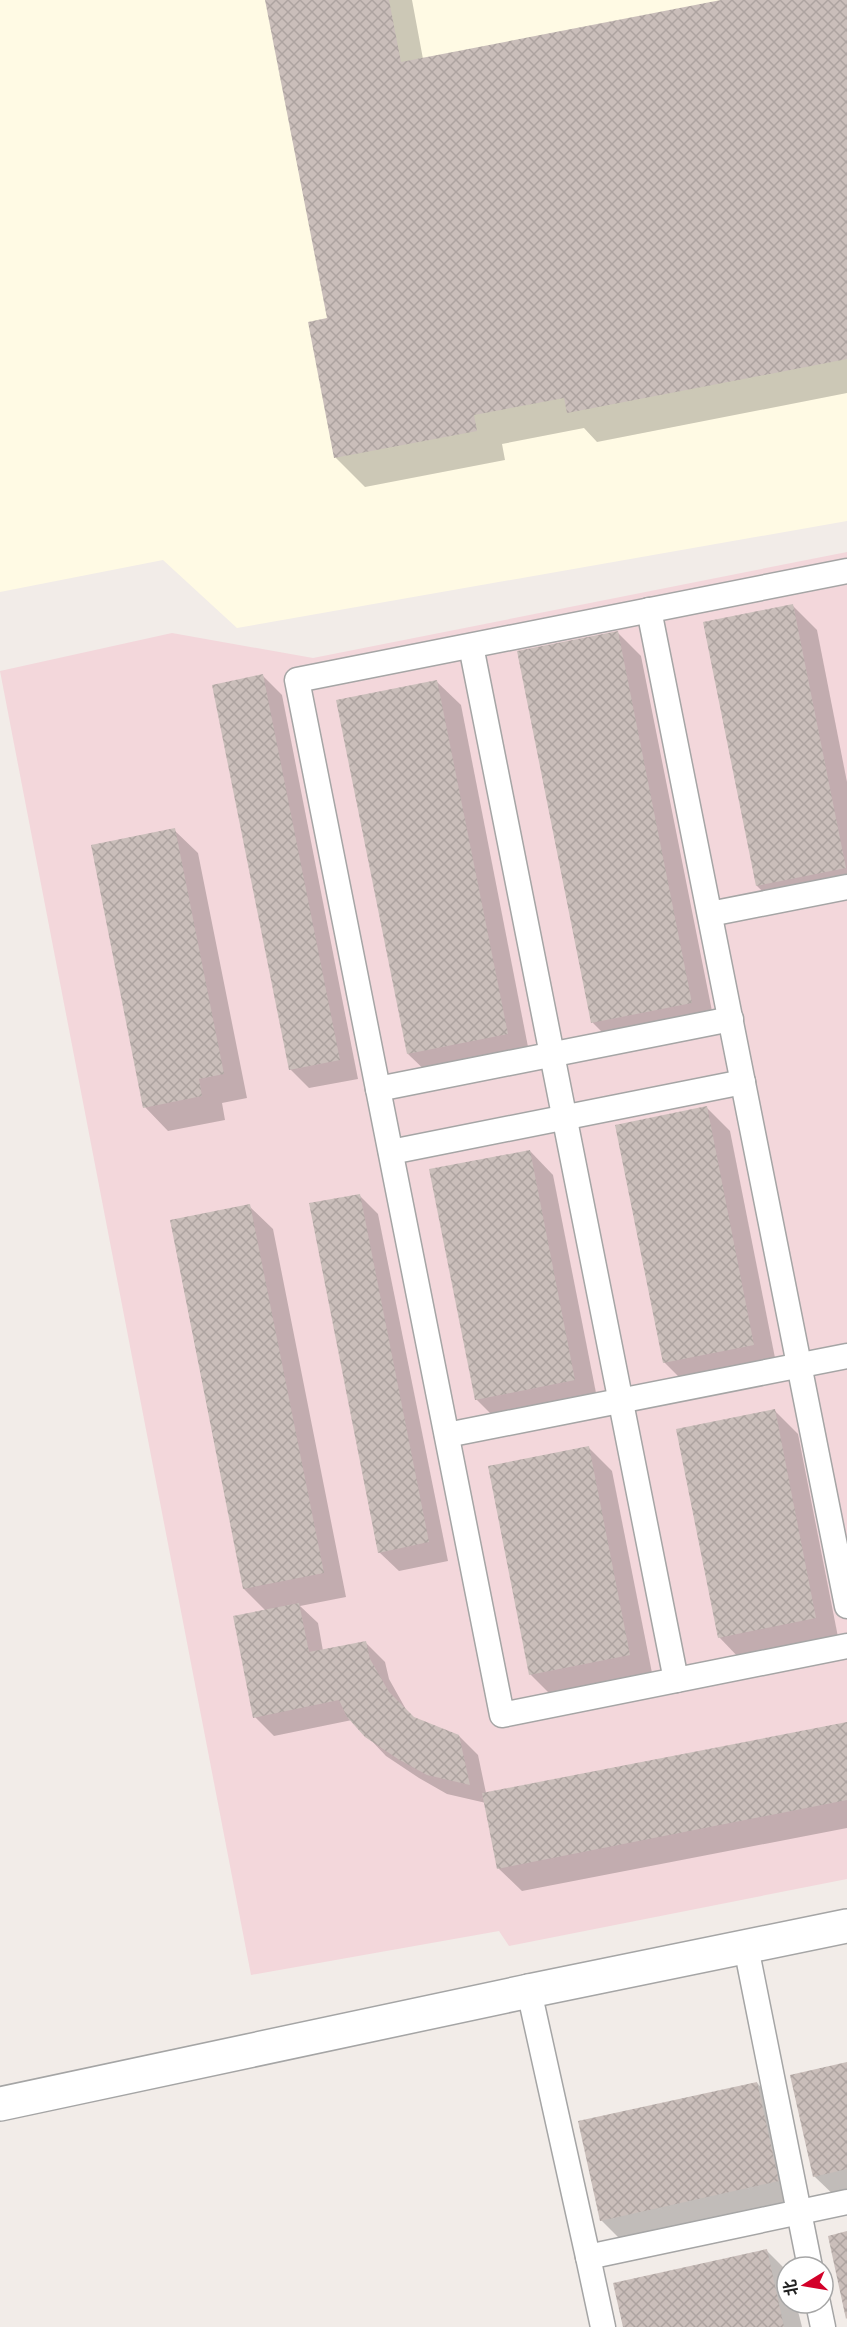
<svg xmlns="http://www.w3.org/2000/svg" width="847" height="2327" font-family="'Source Sans 3','Noto Sans SC',sans-serif">
	<defs>
		<pattern id="building-cross-hatch" width="8" height="8" patternUnits="userSpaceOnUse" patternTransform="scale(1.5)"><rect width="8" height="8" fill="#cabeba"/><path d="M0 0l8 8M0 8l8-8" fill="none" stroke="#ada3a0"/></pattern>
	</defs>
	<rect width="100%" height="100%" fill="#f2ece8"/>
	<!-- commercial -->
	<path fill="#f3d7db" d="M847,552v1327l-338,67 -10,-15 -248,44 -251,-1304 172,-38 141,25z"/>
	<!-- education -->
	<path fill="#fffae4" d="M0,0h847v521l-610,107 -74,-68 -163,32z"/>
	<!-- shadow -->
	<g fill="#0003">
		<path d="M267,0h145l11,59 302,-59h122v393l-250,49 -13,-14 -82,16 3,16 -140,27 -29,-29 -26,-135 19,-4z"/>
		<path d="M793,606l24,24 30,152v114l-66,13 -24,-23z"/>
		<path d="M618,633l23,23 74,370 -99,20 -24,-24z"/>
		<path d="M263,676l19,19 76,384 -49,9 -19,-19z"/>
		<path d="M437,682l24,23 69,352 -98,20 -24,-23z"/>
		<path d="M174,830l24,23 49,245 -25,5 3,17 -57,11 -23,-24z"/>
		<path d="M707,1108l23,23 47,237 -89,18 -24,-24z"/>
		<path d="M530,1151l23,24 45,228 -98,20 -24,-24z"/>
		<path d="M359,1195l19,19 70,347 -49,10 -20,-19z"/>
		<path d="M249,1206l24,23 73,368 -46,9 18,17 5,28 43,-8 19,19 4,17 19,34 5,5 46,18 19,19 8,38 361,-70v105l-325,63 -24,-23 -12,-65 -39,-9 -28,-16 -33,-22 -34,-36 -78,16 -19,-19 11,-106 -22,-22 -73,-368z"/>
		<path d="M774,1410l24,24 41,208 -97,19 -23,-24z"/>
		<path d="M589,1448l23,23 41,207 -99,20 -24,-24z"/>
		<path d="M847,2064v133l-9,2 -24,-23z"/>
		<path d="M757,2083l19,20 21,97 -177,39 -19,-19z"/>
		<path d="M767,2251l20,20v32h9l6,24h-178z"/>
	</g>
	<!-- building -->
	<g fill="url(#building-cross-hatch)">
		<path d="M265,0h124l12,62 320,-62h126v359l-280,54 -3,-15 -90,17 3,16 -143,27 -26,-136 19,-4z"/>
		<path d="M793,604l53,264 -90,18 -53,-264z"/>
		<path d="M618,631l74,372 -101,20 -74,-372z"/>
		<path d="M263,674l77,386 -51,10 -77,-385z"/>
		<path d="M437,680l71,354 -101,20 -71,-354z"/>
		<path d="M175,828l49,246 -25,5 3,17 -59,12 -52,-263z"/>
		<path d="M707,1106l47,239 -91,18 -48,-238z"/>
		<path d="M530,1150l45,230 -100,20 -46,-231z"/>
		<path d="M360,1194l69,348 -51,11 -69,-350z"/>
		<path d="M250,1204l74,369 -81,16 -73,-369z"/>
		<path d="M775,1409l41,209 -98,20 -42,-209z"/>
		<path d="M589,1446l41,209 -101,20 -41,-209z"/>
		<path d="M299,1603l10,49 57,-11 4,18 19,33 25,25 45,18 11,50 -43,-10 -29,-16 -33,-22 -18,-20 -8,-17 -86,18 -20,-102z"/>
		<path d="M847,1722v78l-350,69 -15,-76z"/>
		<path d="M847,2062v107l-34,8 -23,-102z"/>
		<path d="M757,2082l22,99 -179,40 -22,-100z"/>
		<path d="M847,2231v87l-1,1 -18,-83z"/>
		<path d="M767,2249l17,78h-161l-10,-44z"/>
	</g>
	<g fill="none" stroke-linecap="round" stroke-linejoin="round">
		<defs>
			<g id="service">
				<path d="M847,571l-550,109 205,1035 345,-69"/>
				<path d="M649,610l198,996"/>
				<path d="M471,646l205,1034"/>
				<path d="M710,914l137,-27"/>
				<path d="M378,1089l353,-70"/>
				<path d="M391,1152l352,-70"/>
				<path d="M447,1435l400,-79"/>
				<path d="M746,1947l64,320"/>
				<path d="M529,1991l59,266 259,-55"/>
				<path d="M588,2257l15,70"/>
				<path d="M818,2303l5,24"/>
			</g>
			<path id="minor" d="M529,1991l318,-65"/>
			<path id="tertiary" d="M0,2104l529,-113"/>
		</defs>
		<!-- service casing -->
		<use href="#service" stroke="#a5a5a5" stroke-width="27"/>
		<!-- minor casing -->
		<use href="#minor" stroke="#a5a5a5" stroke-width="36"/>
		<!-- tertiary casing -->
		<use href="#tertiary" stroke="#a5a5a5" stroke-width="36"/>
		<!-- service -->
		<use href="#service" stroke="#fff" stroke-width="24"/>
		<!-- minor -->
		<use href="#minor" stroke="#fff" stroke-width="33"/>
		<!-- tertiary -->
		<use href="#tertiary" stroke="#fff" stroke-width="33"/>
	</g>
	<!-- north arrow -->
	<g transform="translate(805 2285) rotate(259)"><circle r="28" fill="#ffffff" stroke="#a6a6a6" stroke-width="1.5"/>
	<path d="M0-4.5L10 22L0 15L-10 22Z" fill="#d30029"/>
	<text y="-9" font-size="16" font-weight="bold" text-anchor="middle" fill="#212121">北</text>
	</g>
</svg>
